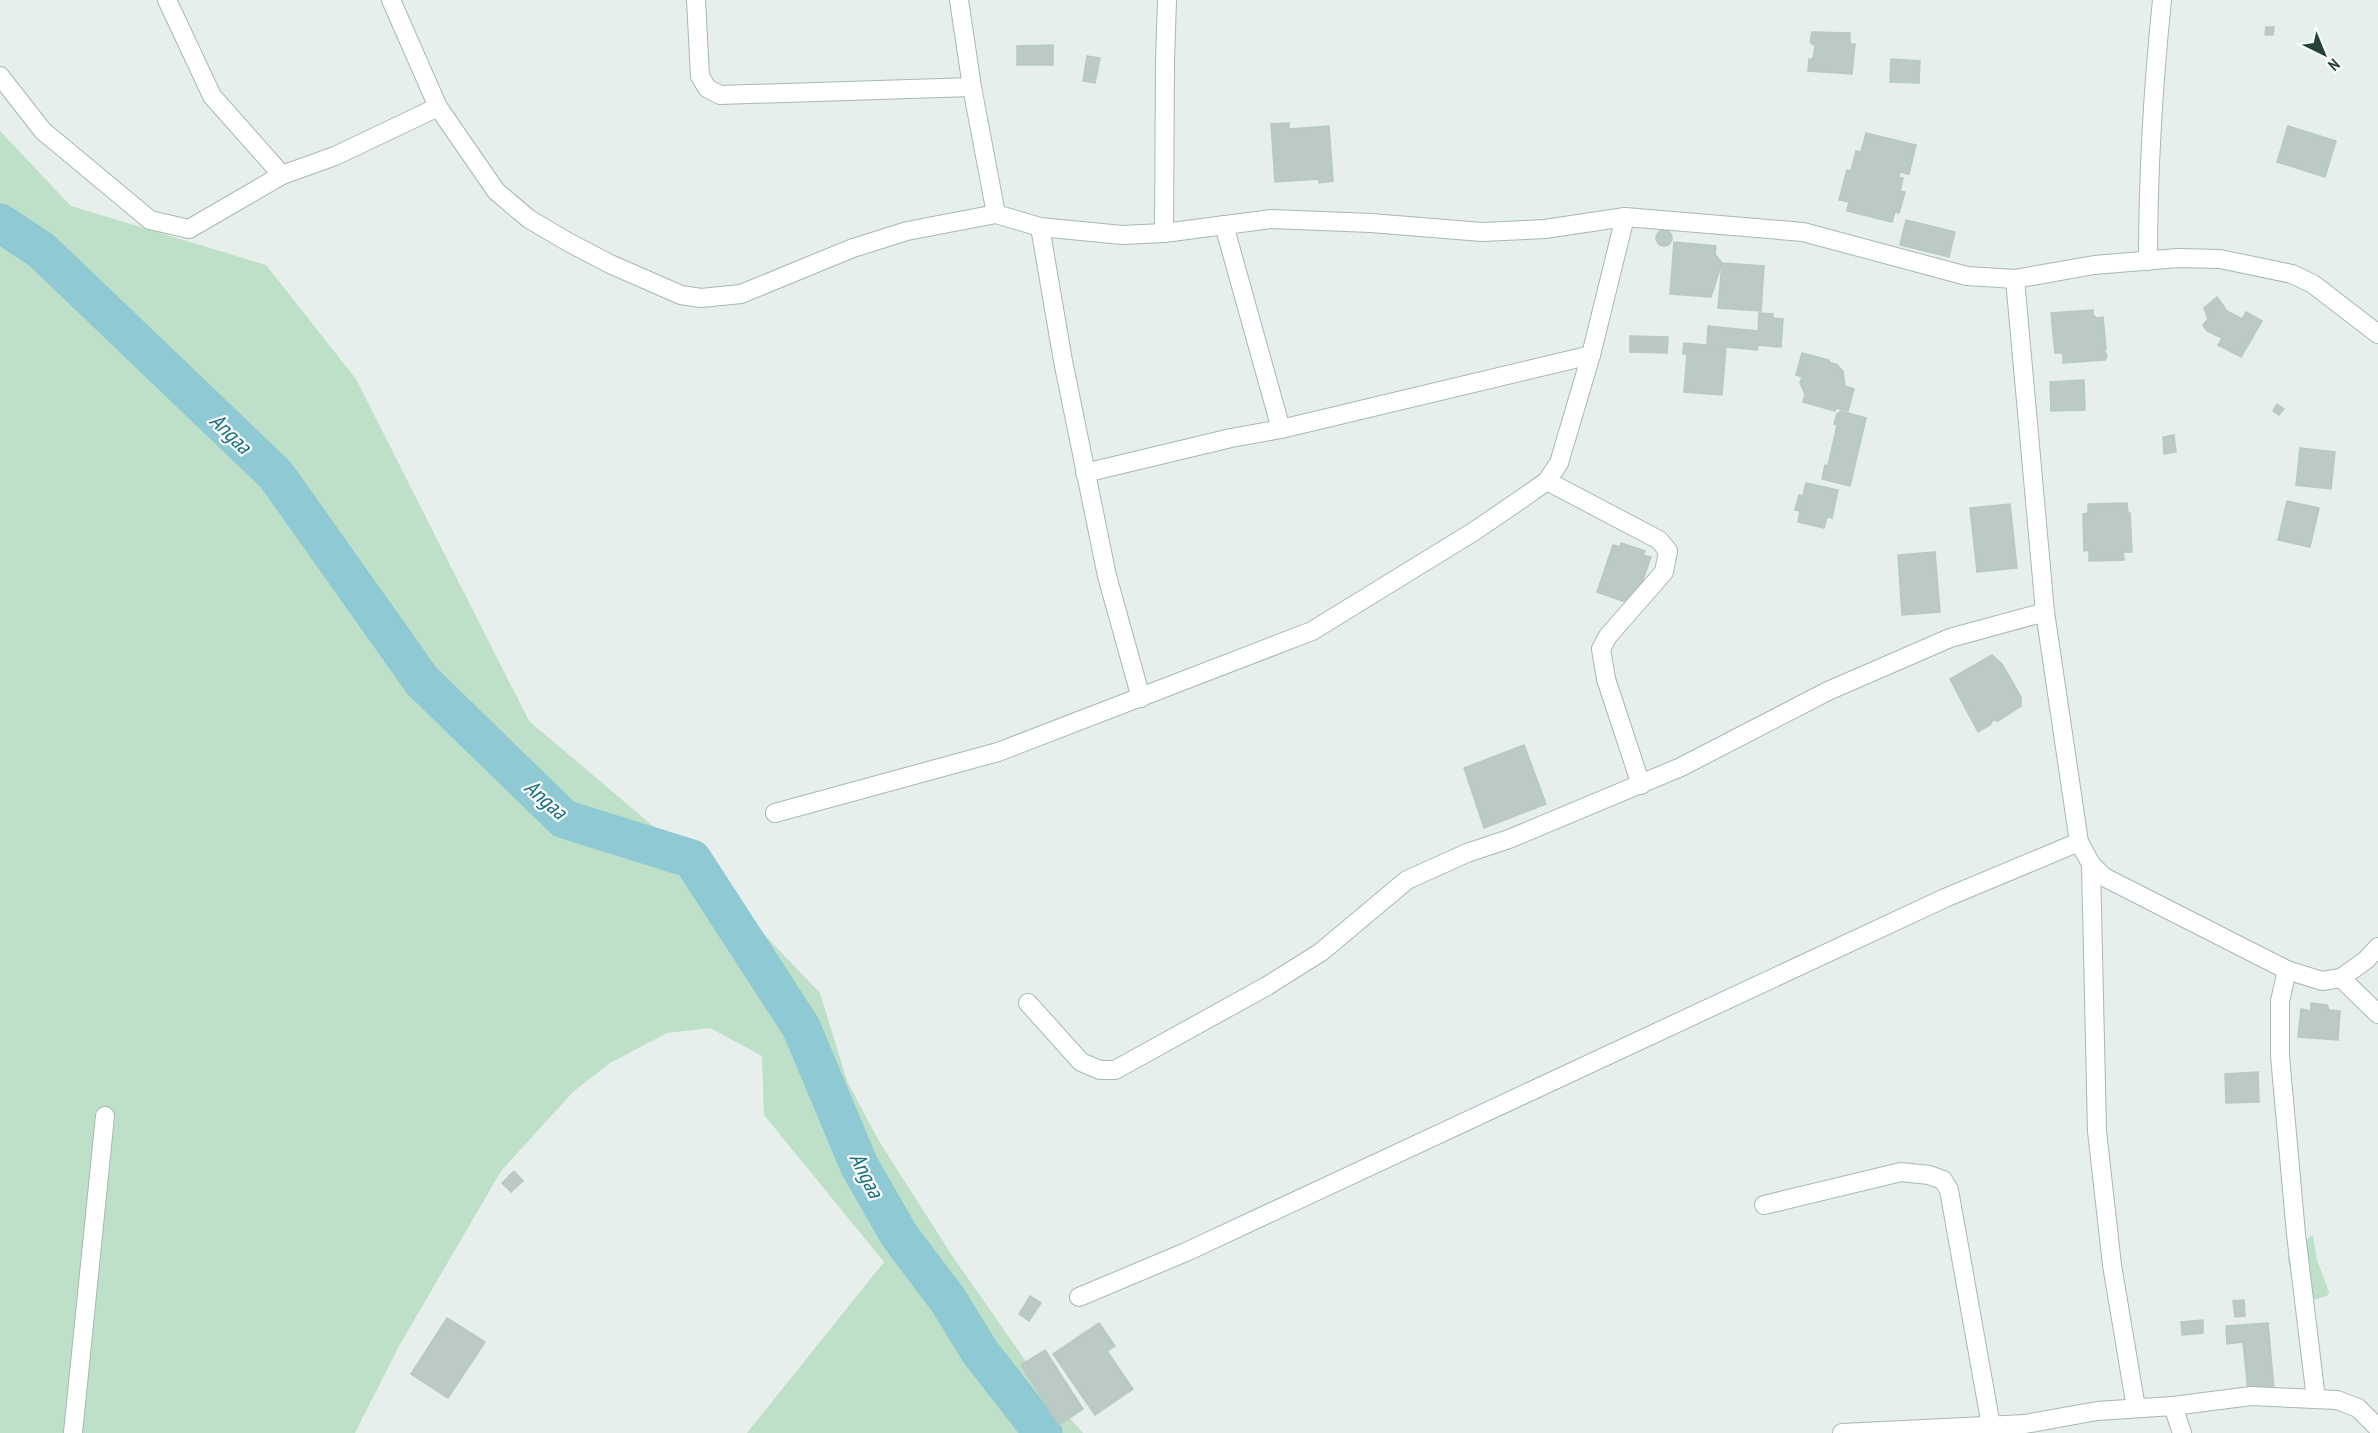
<svg xmlns="http://www.w3.org/2000/svg" width="2378" height="1433" font-family="'PT Sans Narrow',sans-serif">
	<rect width="100%" height="100%" fill="#e6efeb"/>
	<!-- green -->
	<g fill="#bfe0c8">
		<path d="M0,131l71,75 195,59 90,114 173,342 163,138 128,134 27,88 32,60 72,113 99,142 33,37h-336l137,-171 -120,-147 -2,-59 -52,-28 -43,5 -57,30 -37,29 -72,79 -102,175 -44,87h-355z"/>
		<path d="M2312,1235l1,1 4,24 12,32 -2,4 -17,5 -12,-8 -10,-32v-5z"/>
	</g>
	<g fill="none" stroke-linecap="round" stroke-linejoin="round">
		<!-- river -->
		<path stroke="#8ec9d4" stroke-width="39" d="M0,223l41,27 235,225 146,206 142,138 128,40 109,168 58,138 40,70 49,65 32,52 63,81"/>
	</g>
	<!-- building -->
	<g fill="#bbcac4" stroke="#b8c9c2" stroke-width="1.5">
		<path d="M2266,27h8l-1,8h-8z"/>
		<path d="M1812,32l38,1v11h5l-3,30 -44,-3 1,-12h4l2,-13 -5,-4z"/>
		<path d="M1053,45v20h-36v-19z"/>
		<path d="M1087,56l13,2 -5,25 -12,-2z"/>
		<path d="M1891,59l29,2 -1,22 -29,-1z"/>
		<path d="M1289,123v6l40,-3 4,55 -14,2v-4l-44,3 -4,-58z"/>
		<path d="M2288,126l48,15 -11,36 -48,-15z"/>
		<path d="M1866,133l50,12 -7,29 -9,-2 -1,6h4l-3,13 5,1 -6,21 -4,-1 -3,10 -45,-11 2,-9 -10,-2 8,-30 4,1 5,-20 5,1z"/>
		<path d="M1906,220l49,12 -6,25 -49,-12z"/>
		<circle cx="1664" cy="238" r="8"/>
		<path d="M1674,242l42,4 -1,8 7,9 -11,34 -41,-3z"/>
		<path d="M1722,263l42,3 -3,45 -43,-3z"/>
		<path d="M2217,297l10,14 15,8 4,-7 16,9 -21,36 -23,-12 4,-7 -15,-7 -4,-6 5,-6 -4,-11z"/>
		<path d="M2093,310v5l4,3 6,-1 3,32h-2l3,7 -2,4 -42,3v-10h-8l-4,-40z"/>
		<path d="M1759,313l14,1v4l10,1 -2,28 -23,-2 -1,5 -50,-5 1,-19 50,5z"/>
		<path d="M1630,336l38,1 -1,16 -37,-1z"/>
		<path d="M1684,343l42,4 -4,48 -38,-3 3,-38h-4z"/>
		<path d="M1802,353l27,7v2l8,3 6,6 2,15 9,3 -6,22 -12,-3 -1,3 -32,-9 2,-8 -5,-11 2,-6 -6,-2z"/>
		<path d="M2084,380l1,30 -34,1 -1,-29z"/>
		<path d="M2277,404l7,5 -5,6 -6,-4z"/>
		<path d="M1841,411l25,7 -16,68 -28,-7 3,-14 3,1 9,-41 -3,-1 3,-10z"/>
		<path d="M2174,435l2,17 -12,2 -1,-17z"/>
		<path d="M2300,448l35,4 -4,37 -35,-4z"/>
		<path d="M1806,483l32,7 -6,28 -5,-1 -3,11 -26,-6 2,-11 -5,-1 4,-15 4,1z"/>
		<path d="M2287,501l32,7 -9,39 -32,-7z"/>
		<path d="M2127,503l1,10h2l2,39h-9l1,8 -35,1v-11l-5,1 -1,-37 5,-1v-9z"/>
		<path d="M2010,504l7,64 -40,4 -7,-64z"/>
		<path d="M1621,543l24,8 -2,4 8,2 -17,48 -37,-13 16,-47 7,2z"/>
		<path d="M1935,552l5,60 -38,3 -4,-60z"/>
		<path d="M1992,655l10,9 19,33v9l-23,15 -5,-1 -3,5 -12,7 -28,-53z"/>
		<path d="M1524,745l22,59 -62,24 -20,-60z"/>
		<path d="M2311,1003l16,2 2,5 11,1 -2,29 -40,-3 3,-28 10,2z"/>
		<path d="M2258,1072l1,30 -33,1 -1,-29z"/>
		<path d="M514,1171l9,10 -12,11 -9,-9z"/>
		<path d="M1030,1296l11,7 -12,18 -10,-7z"/>
		<path d="M2244,1300l1,16 -10,1 -2,-16z"/>
		<path d="M447,1318l38,24 -37,56 -37,-24z"/>
		<path d="M2203,1320v13l-21,2 -1,-13z"/>
		<path d="M1099,1323l16,23 -8,5 26,38 -38,26 -42,-61z"/>
		<path d="M2268,1323l6,66 -26,2 -5,-49 -16,2 -1,-18z"/>
		<path d="M1045,1350l38,59 -24,16 -38,-60z"/>
	</g>
	<g fill="none" stroke-linecap="round" stroke-linejoin="round">
		<defs>
			<g id="minor">
				<path d="M167,0l45,96 70,79"/>
				<path d="M391,0l47,107 58,84 33,28 39,23 42,22 71,31 20,3 40,-4 112,-46 54,-17 89,-17 44,13 82,8 42,-2 108,-14 99,4 111,9 63,-3 80,-12 178,15 164,44 48,3 79,-14 84,-7 42,1 72,15 21,10 65,50"/>
				<path d="M696,0l4,76 7,12 13,7 252,-8"/>
				<path d="M959,0l13,87 24,127"/>
				<path d="M0,76l43,55 107,89 39,9 93,-54 53,-19 103,-49"/>
				<path d="M1224,225l57,204"/>
				<path d="M1040,227l23,134 44,215 34,122"/>
				<path d="M1164,233l1,-172 2,-61"/>
				<path d="M2148,261c0,-88 5,-174 14,-261"/>
				<path d="M2015,279l30,333 34,230 12,22 13,13 183,93 35,11 19,-3 25,-18 12,-13"/>
				<path d="M1085,473l146,-35 50,-9 310,-74"/>
				<path d="M1547,481l112,59 9,11 -4,21 -56,64 -7,13 5,30 35,106"/>
				<path d="M775,813l223,-61 314,-121 161,-99 47,-32 27,-19 12,-18 32,-108 34,-138"/>
				<path d="M2091,864l6,267 15,134 24,143"/>
				<path d="M2287,970l-7,31v55l16,178 20,165"/>
				<path d="M2341,978l37,36"/>
				<path d="M1028,1003l53,59 19,8h15l152,-84 54,-34 86,-72 60,-27 42,-14 172,-72 147,-76 122,-53 95,-26"/>
				<path d="M1764,1205l137,-33 28,3 14,5 6,10 42,236"/>
				<path d="M1079,1297l107,-45 759,-354 134,-56"/>
				<path d="M2173,1406l9,27"/>
				<path d="M73,1433l32,-317"/>
				<path d="M1842,1433l183,-9 72,-13 76,-5 78,-10 86,4 21,8 20,20"/>
			</g>
		</defs>
		<!-- minor casing -->
		<use href="#minor" stroke="#a8b8b2" stroke-width="20"/>
		<!-- minor -->
		<use href="#minor" stroke="#fff" stroke-width="18"/>
	</g>
	<g text-anchor="middle" stroke-width="4.5" stroke-linejoin="round" paint-order="stroke">
		<!-- water labels -->
		<g font-size="22" font-style="italic" fill="#1c6f80" stroke="#f7fbf9">
			<text transform="translate(231 433) rotate(44)" y="8">Angaa</text>
			<text transform="translate(546 799) rotate(41)" y="8">Angaa</text>
			<text transform="translate(867 1175) rotate(63)" y="8">Angaa</text>
		</g>
	</g>
	<!-- north arrow -->
	<g transform="translate(2324 54) rotate(137)" stroke="#f7fbf9" stroke-width="4.5" paint-order="stroke">
	<path d="M0-4.5L10 22L0 15L-10 22Z" fill="#24423a"/>
	<text y="-9" font-size="16" font-weight="bold" text-anchor="middle" fill="#24423a">N</text>
	</g>
</svg>
